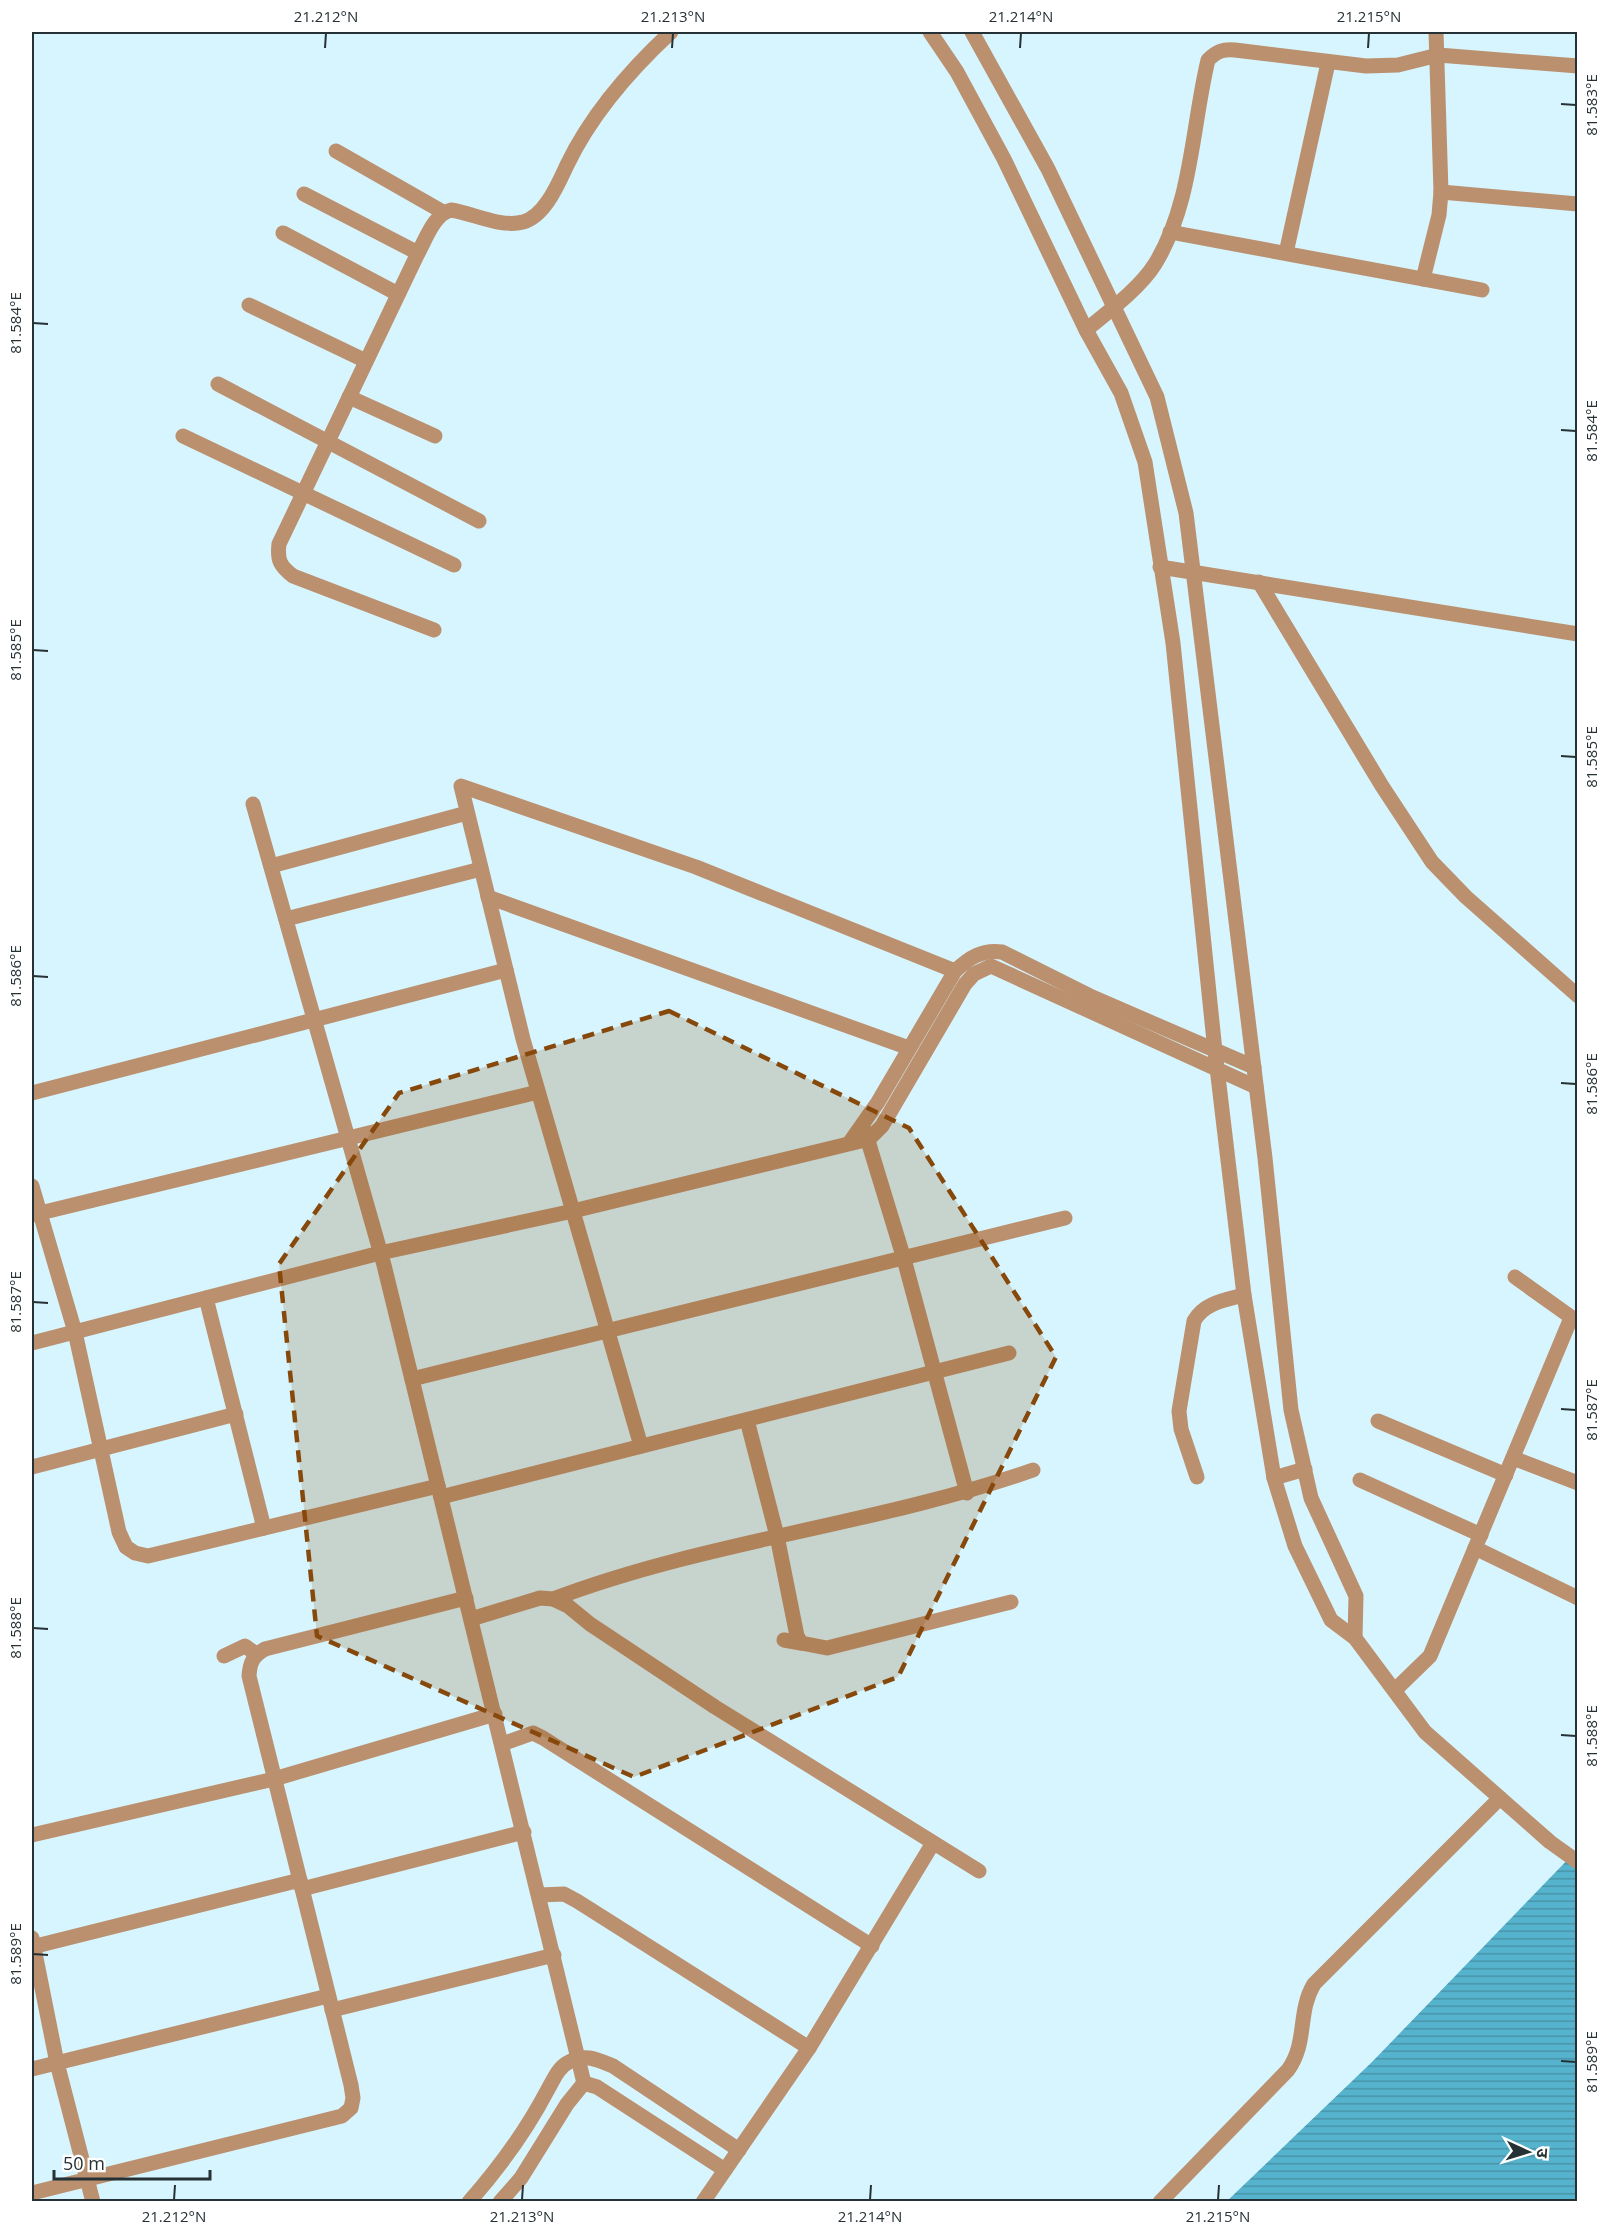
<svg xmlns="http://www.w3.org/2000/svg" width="1609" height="2233" font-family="'Open Sans','Noto Sans Devanagari',sans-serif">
	<defs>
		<pattern id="water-rules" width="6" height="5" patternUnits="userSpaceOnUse" patternTransform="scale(1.5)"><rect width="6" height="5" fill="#56b3cd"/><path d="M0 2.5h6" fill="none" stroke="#4792a7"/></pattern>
	</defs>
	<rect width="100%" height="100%" fill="#d7f5fe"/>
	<!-- water -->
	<path fill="url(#water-rules)" d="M1577,1850v351l-351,1 146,-140z"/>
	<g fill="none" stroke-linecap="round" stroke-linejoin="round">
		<!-- minor -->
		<g stroke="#bb906f" stroke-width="15">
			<path d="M930,32l27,40 47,87 82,171 35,63 24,69 28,181 42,408 29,244 30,183 21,68 36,74 24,18 70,94 125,110 28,20"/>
			<path d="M972,32l76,137 109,228 29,116 79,645 26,252 20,88 45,98 -1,42"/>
			<path d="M336,151l107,61"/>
			<path d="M1441,192l137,12"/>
			<path d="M304,194l114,59"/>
			<path d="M1170,232l312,58"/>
			<path d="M283,233l115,61"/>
			<path d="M1286,253l42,-190"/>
			<path d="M1423,279l16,-64 2,-23 -5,-160"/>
			<path d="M249,305l117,56"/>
			<path d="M1086,330c22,-18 54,-42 69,-66 37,-60 37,-138 53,-204 9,-9 15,-11 27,-10l131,16 32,-1 40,-10 140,11"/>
			<path d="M218,384l261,137"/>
			<path d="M349,397l86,39"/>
			<path d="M183,436l271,129"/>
			<path d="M1160,567l418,67"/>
			<path d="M1259,582l123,204 50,76 34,35 112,99"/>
			<path d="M434,630l-141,-54c-13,-10 -16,-16 -14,-32l139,-291c8,-14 16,-39 33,-43 22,3 49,18 72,12 22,-6 35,-38 44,-57 24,-50 63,-95 104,-133"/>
			<path d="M253,804l131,461 200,818"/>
			<path d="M271,866l196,-53"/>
			<path d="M488,897l421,151"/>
			<path d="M286,919l195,-50"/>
			<path d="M32,1093l474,-123"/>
			<path d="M865,1131l39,128 63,234"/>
			<path d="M850,1142l28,-40 77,-131c14,-13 27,-22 47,-19l90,45 162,70"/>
			<path d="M32,1186l43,146 44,200 7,15 9,6 13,3 290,-70"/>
			<path d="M32,1215l506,-123"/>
			<path d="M1515,1277l63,45"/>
			<path d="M206,1298l58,230"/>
			<path d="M32,1343l348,-90 193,-42 296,-72 13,-13 83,-142 9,-10 17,-8 265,121"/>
			<path d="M412,1379l653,-161"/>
			<path d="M747,1420l30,116 20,100 4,7 26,5 184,-46"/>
			<path d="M1378,1421l128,54"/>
			<path d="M641,1446l-118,-407 -62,-253 235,81 259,104"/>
			<path d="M1513,1458l65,25"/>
			<path d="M32,1467l204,-53"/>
			<path d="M1197,1477l-16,-48 -2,-18 15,-90c10,-18 31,-21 50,-26"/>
			<path d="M1274,1478l31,-9"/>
			<path d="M1360,1480l121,55"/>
			<path d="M441,1497l568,-144"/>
			<path d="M1475,1548l103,50"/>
			<path d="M553,1599c156,-59 323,-74 480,-129"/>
			<path d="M471,1619l69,-21 13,1 15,7 22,18 125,83 264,164"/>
			<path d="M784,1640l17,3"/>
			<path d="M224,1656l21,-10 11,8"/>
			<path d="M1395,1690l35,-34 141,-338"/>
			<path d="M502,1744l31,-11 10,5 329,208"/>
			<path d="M32,1835l242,-56 221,-65"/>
			<path d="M302,1889l222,-57"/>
			<path d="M540,1895l24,-1 13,7 232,147"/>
			<path d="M32,1938l25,125 36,139"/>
			<path d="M32,1947l268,-67"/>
			<path d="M332,2010l222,-55"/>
			<path d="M32,2069l296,-73"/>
			<path d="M32,2193l310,-77 9,-8 2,-10 -2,-13 -102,-409c1,-14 4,-20 16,-27l201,-51"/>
			<path d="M469,2202c30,-34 57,-71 78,-111 6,-10 11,-24 22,-29 16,-9 29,-2 44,4l126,84"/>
			<path d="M500,2202l21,-24 46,-74 17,-21 13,4 128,83"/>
			<path d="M703,2202l106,-154 124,-205"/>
			<path d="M1160,2202l128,-132c20,-28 9,-58 26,-86l186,-186"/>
		</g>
	</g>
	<!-- marked area -->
	<path fill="#87490b" fill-opacity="0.2" stroke="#87490b" stroke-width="4.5" stroke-dasharray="12 8" stroke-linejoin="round" d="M669,1011l240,117 147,229 -158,320 -264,100 -317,-141 -38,-372 120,-171z"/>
	<!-- ticks -->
	<path fill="none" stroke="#263135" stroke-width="2" d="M325,48l1,-15M672,48l1,-15M1020,48l1,-15M1368,48l1,-15M1561,104l15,1M33,323l15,1M1561,430l15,1M33,650l15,1M1561,756l15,1M33,976l15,1M1561,1083l15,1M33,1302l15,1M1561,1409l15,1M33,1628l15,1M1561,1735l15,1M33,1954l15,1M1561,2061l15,1M174,2200l1,-15M522,2200l1,-15M870,2200l1,-15M1218,2200l1,-15"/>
	<!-- border -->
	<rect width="1609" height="2233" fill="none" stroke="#ffffff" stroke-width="66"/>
	<!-- north arrow -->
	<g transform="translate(1528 2152) rotate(94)" stroke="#ffffff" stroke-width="4.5" paint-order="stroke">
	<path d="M0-4.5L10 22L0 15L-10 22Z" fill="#263135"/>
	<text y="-9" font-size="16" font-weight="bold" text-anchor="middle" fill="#263135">उ</text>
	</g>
	<!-- scale -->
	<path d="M54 2170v9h156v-9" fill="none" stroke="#263135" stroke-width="3"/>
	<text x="63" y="2170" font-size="18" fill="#263135" stroke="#ffffff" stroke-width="4.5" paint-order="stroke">50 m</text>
	<rect x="33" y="33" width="1543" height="2167" fill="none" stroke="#263135" stroke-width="2"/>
	<g font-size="15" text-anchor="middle" fill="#263135">
		<text x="326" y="22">21.212°N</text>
		<text x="673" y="22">21.213°N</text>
		<text x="1021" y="22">21.214°N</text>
		<text x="1369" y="22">21.215°N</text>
		<text transform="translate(1592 105) rotate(-90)" y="5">81.583°E</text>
		<text transform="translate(16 323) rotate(-90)" y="5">81.584°E</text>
		<text transform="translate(1592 431) rotate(-90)" y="5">81.584°E</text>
		<text transform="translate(16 650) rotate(-90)" y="5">81.585°E</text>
		<text transform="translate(1592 757) rotate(-90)" y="5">81.585°E</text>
		<text transform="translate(16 976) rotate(-90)" y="5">81.586°E</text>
		<text transform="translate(1592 1084) rotate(-90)" y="5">81.586°E</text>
		<text transform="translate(16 1302) rotate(-90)" y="5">81.587°E</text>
		<text transform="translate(1592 1410) rotate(-90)" y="5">81.587°E</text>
		<text transform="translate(16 1628) rotate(-90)" y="5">81.588°E</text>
		<text transform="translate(1592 1736) rotate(-90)" y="5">81.588°E</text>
		<text transform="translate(16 1954) rotate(-90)" y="5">81.589°E</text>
		<text transform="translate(1592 2062) rotate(-90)" y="5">81.589°E</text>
		<text x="174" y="2222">21.212°N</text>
		<text x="522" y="2222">21.213°N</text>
		<text x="870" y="2222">21.214°N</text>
		<text x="1218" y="2222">21.215°N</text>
	</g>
</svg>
